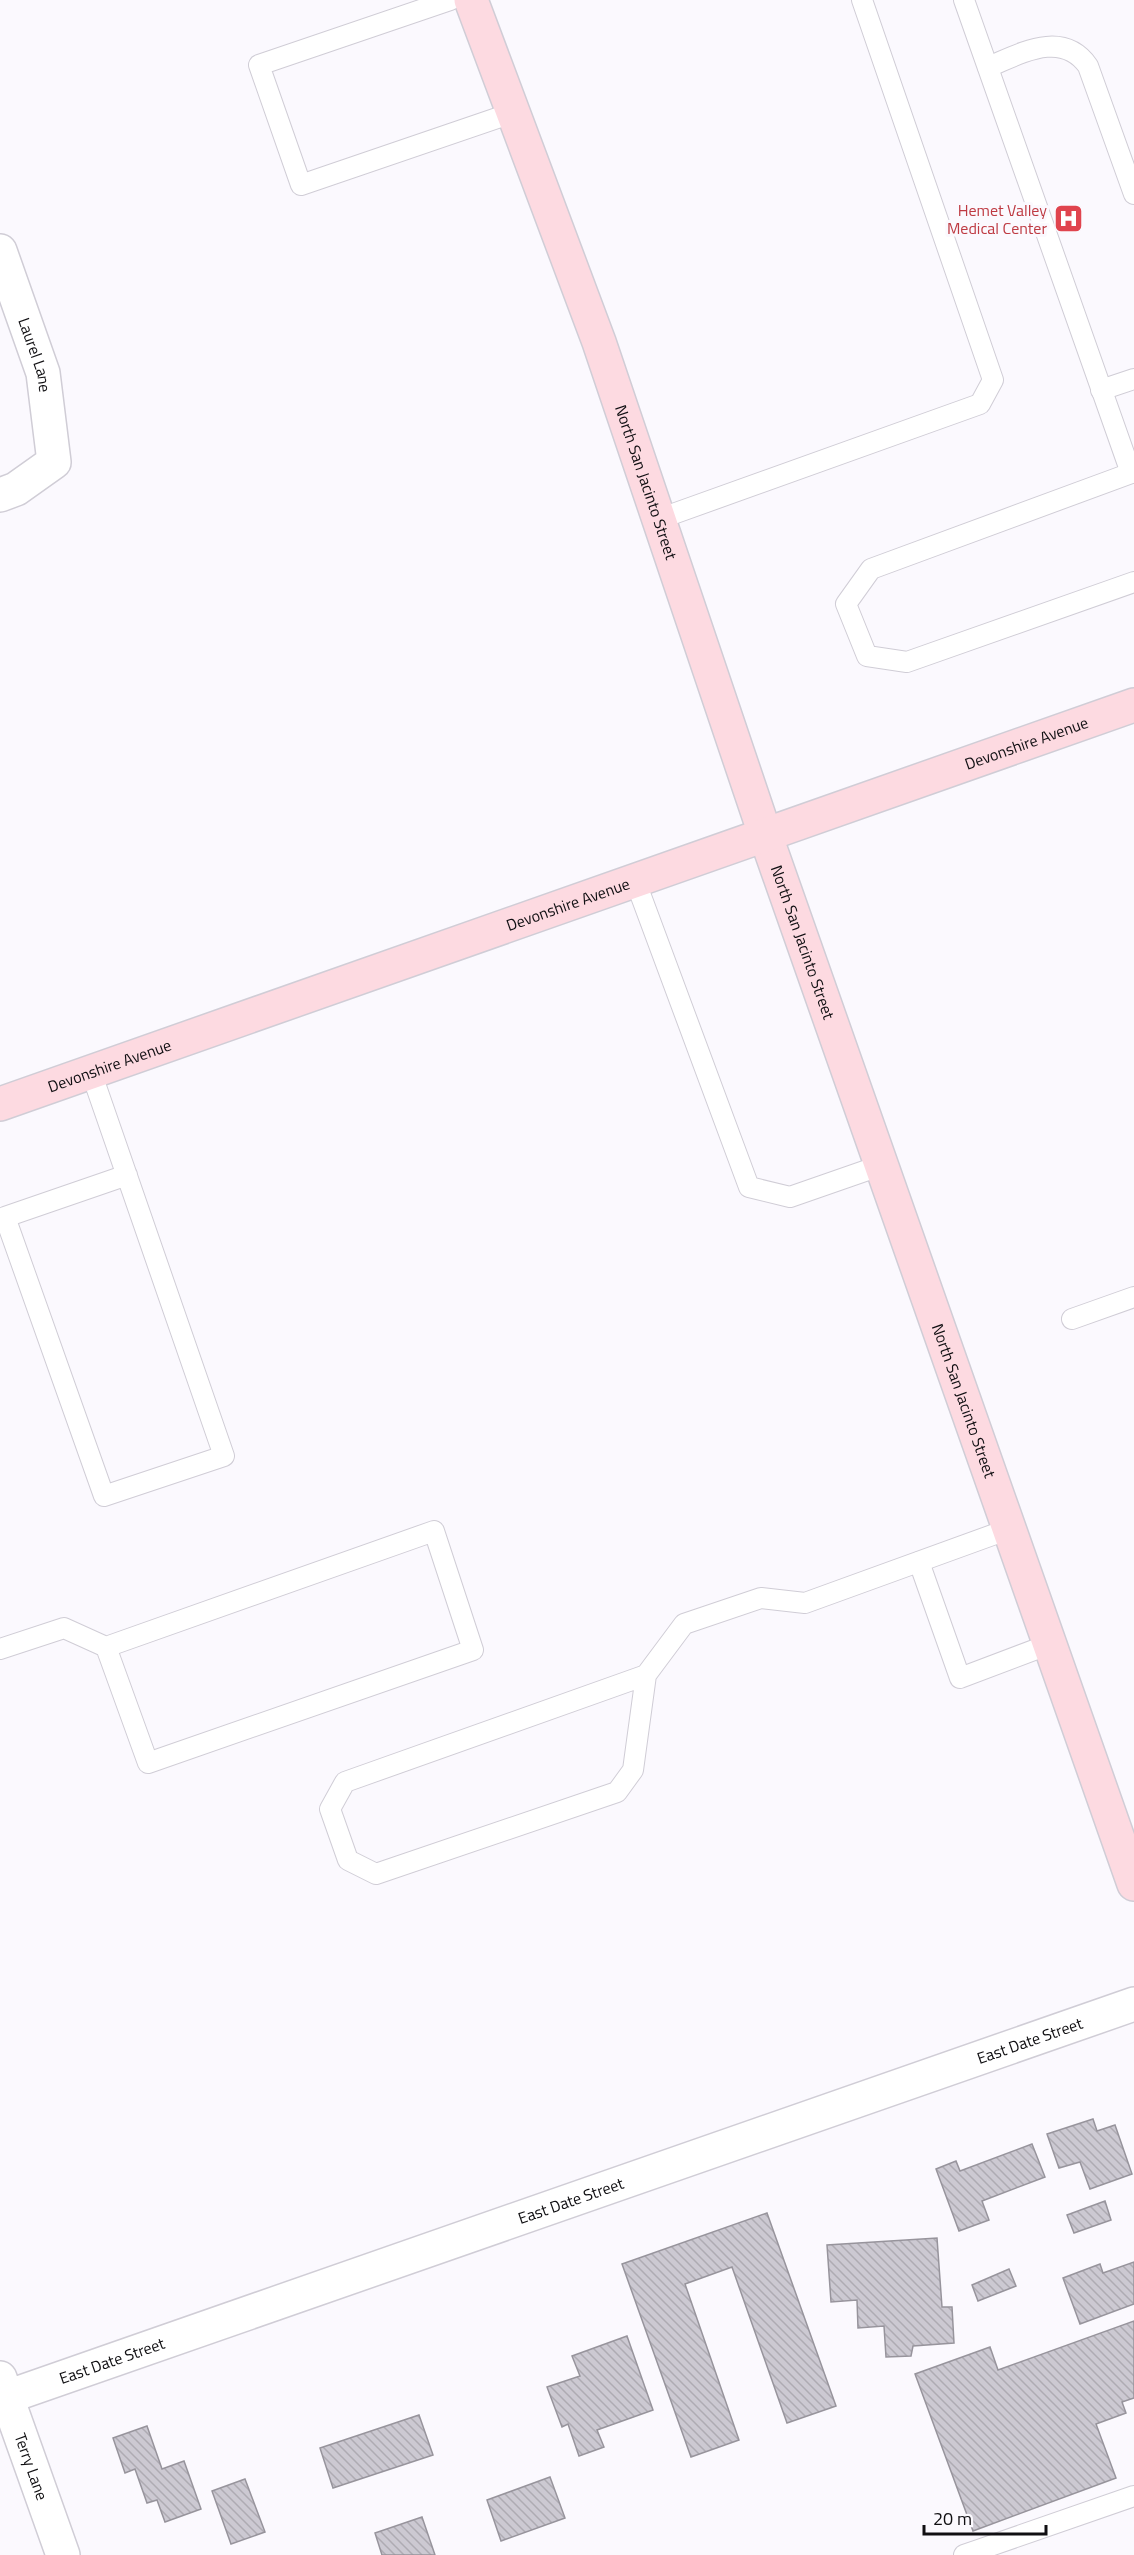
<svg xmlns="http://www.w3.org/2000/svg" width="1134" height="2555" viewBox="0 0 1134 2555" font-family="'Titillium Web',sans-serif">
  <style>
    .building { fill: url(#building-back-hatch); stroke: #97949c; stroke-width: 1.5 }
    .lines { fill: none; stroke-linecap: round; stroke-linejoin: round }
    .lane-casing { stroke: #d0cdd6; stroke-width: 22 }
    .street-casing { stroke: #d0cdd6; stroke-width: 36 }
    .secondary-casing { stroke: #d0cdd6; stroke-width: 36 }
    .lane { stroke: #fff; stroke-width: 20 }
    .street { stroke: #fff; stroke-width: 33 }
    .secondary { stroke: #fddae1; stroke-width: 33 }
    .labels { text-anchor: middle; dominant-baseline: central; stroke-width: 6; stroke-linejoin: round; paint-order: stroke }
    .health-label { font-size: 16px; fill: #be3a42; stroke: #fbf9fe; text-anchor: end }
    .street-label { font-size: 16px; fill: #100f12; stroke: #fbf9fe }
  </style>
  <defs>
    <pattern id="building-back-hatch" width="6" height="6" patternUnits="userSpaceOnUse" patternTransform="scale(1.5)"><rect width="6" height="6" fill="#ccc9d2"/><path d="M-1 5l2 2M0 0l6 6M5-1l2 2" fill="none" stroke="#aeabb3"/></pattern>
  </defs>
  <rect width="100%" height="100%" fill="#fbf9fe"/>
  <g class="building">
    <polygon points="1093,2119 1097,2131 1115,2125 1132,2174 1090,2189 1080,2162 1059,2168 1047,2134"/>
    <polygon points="1032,2144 1045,2177 982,2201 989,2220 959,2231 936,2169 956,2161 960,2171"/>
    <polygon points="1105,2201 1111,2220 1074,2233 1067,2215"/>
    <polygon points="767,2213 836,2406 787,2423 732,2267 685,2284 739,2440 691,2457 622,2264"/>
    <polygon points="937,2238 942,2307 952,2307 954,2343 913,2346 911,2356 886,2357 884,2326 858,2328 857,2300 831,2302 827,2245"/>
    <polygon points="1134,2262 1134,2304 1080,2324 1063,2278 1100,2264 1103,2273"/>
    <polygon points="1009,2269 1016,2286 978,2301 972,2285"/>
    <polygon points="1134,2321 1134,2398 1122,2402 1126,2413 1096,2424 1116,2478 973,2531 915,2374 990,2347 998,2370"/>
    <polygon points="627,2336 653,2410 597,2430 604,2447 579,2456 568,2424 562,2427 547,2387 580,2376 572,2356"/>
    <polygon points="419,2415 433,2455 333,2488 320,2448"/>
    <polygon points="147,2426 162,2469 184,2461 201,2509 165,2522 157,2500 147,2503 135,2469 125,2473 113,2438"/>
    <polygon points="550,2477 565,2518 501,2541 487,2500"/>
    <polygon points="245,2479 265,2532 231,2544 212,2491"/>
    <polygon points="422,2517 435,2555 382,2555 375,2533"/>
  </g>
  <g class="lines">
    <defs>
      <g id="lane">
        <polyline points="450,0 259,65 301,185 512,113"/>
        <polyline points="964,0 1131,473"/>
        <path d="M 988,67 C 1020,54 1062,29 1088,66 L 1134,194"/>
        <polyline points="1101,390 1134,379"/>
        <polyline points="1134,472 871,569 846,604 867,656 907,662 1134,582"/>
        <polyline points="659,519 980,404 993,380 862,0"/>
        <polyline points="635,880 749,1187 790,1197 882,1165"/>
        <polyline points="91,1072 224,1456 104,1496 5,1217 127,1175"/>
        <polyline points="1072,1319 1134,1297"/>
        <polyline points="919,1562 960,1678 1050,1644"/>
        <polyline points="0,1649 64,1628 106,1647 434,1531 473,1650 148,1763 106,1647"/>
        <polyline points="646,1675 345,1782 330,1809 348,1860 376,1874 617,1792 633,1770 646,1675 684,1624 761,1598 805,1603 1009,1529"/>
        <polyline points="964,2555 1134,2496"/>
      </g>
      <g id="street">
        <path id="s1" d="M 0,251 L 43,373 L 54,462 L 16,489 L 0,495"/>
        <path id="s2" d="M 0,2378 L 63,2555"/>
        <path id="s3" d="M 7,2397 L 1134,2004"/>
      </g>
      <g id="secondary">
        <path id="s4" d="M 471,0 L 599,342 L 765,834 L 1134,1884"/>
        <path id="s5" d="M 0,1104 L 1134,705"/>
      </g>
    </defs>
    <use href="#lane" class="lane-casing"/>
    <use href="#street" class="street-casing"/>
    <use href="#secondary" class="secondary-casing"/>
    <use href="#lane" class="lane"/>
    <use href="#street" class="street"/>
    <use href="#secondary" class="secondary"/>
  </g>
  <defs>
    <symbol id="hospital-square" viewBox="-11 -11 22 22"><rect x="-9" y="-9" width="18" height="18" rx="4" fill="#e0444e" stroke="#fbf9fe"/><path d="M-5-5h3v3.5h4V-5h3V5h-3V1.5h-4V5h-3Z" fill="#fff"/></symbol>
  </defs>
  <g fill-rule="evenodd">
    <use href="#hospital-square" x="1052" y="202" width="33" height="33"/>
  </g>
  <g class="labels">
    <g class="health-label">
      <text x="1047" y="210">Hemet Valley<tspan x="1047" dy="18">Medical Center</tspan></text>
    </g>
    <g class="street-label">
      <text stroke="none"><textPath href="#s1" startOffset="110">Laurel Lane</textPath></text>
      <text stroke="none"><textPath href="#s4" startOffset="513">North San Jacinto Street</textPath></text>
      <text stroke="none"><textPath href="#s5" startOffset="1088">Devonshire Avenue</textPath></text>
      <text stroke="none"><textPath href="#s5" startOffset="602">Devonshire Avenue</textPath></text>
      <text stroke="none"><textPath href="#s4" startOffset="999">North San Jacinto Street</textPath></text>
      <text stroke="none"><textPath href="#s5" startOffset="116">Devonshire Avenue</textPath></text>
      <text stroke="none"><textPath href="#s4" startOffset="1485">North San Jacinto Street</textPath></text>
      <text stroke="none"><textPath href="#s3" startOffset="1083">East Date Street</textPath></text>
      <text stroke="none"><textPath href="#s3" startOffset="597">East Date Street</textPath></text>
      <text stroke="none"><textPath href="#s3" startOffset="111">East Date Street</textPath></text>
      <text stroke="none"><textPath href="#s2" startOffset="94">Terry Lane</textPath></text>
    </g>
  </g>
  <path d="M924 2525v9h122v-9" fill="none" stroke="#100f12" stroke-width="3"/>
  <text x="933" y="2525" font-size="18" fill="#100f12" stroke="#fbf9fe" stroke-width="4.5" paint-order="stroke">20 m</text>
</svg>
